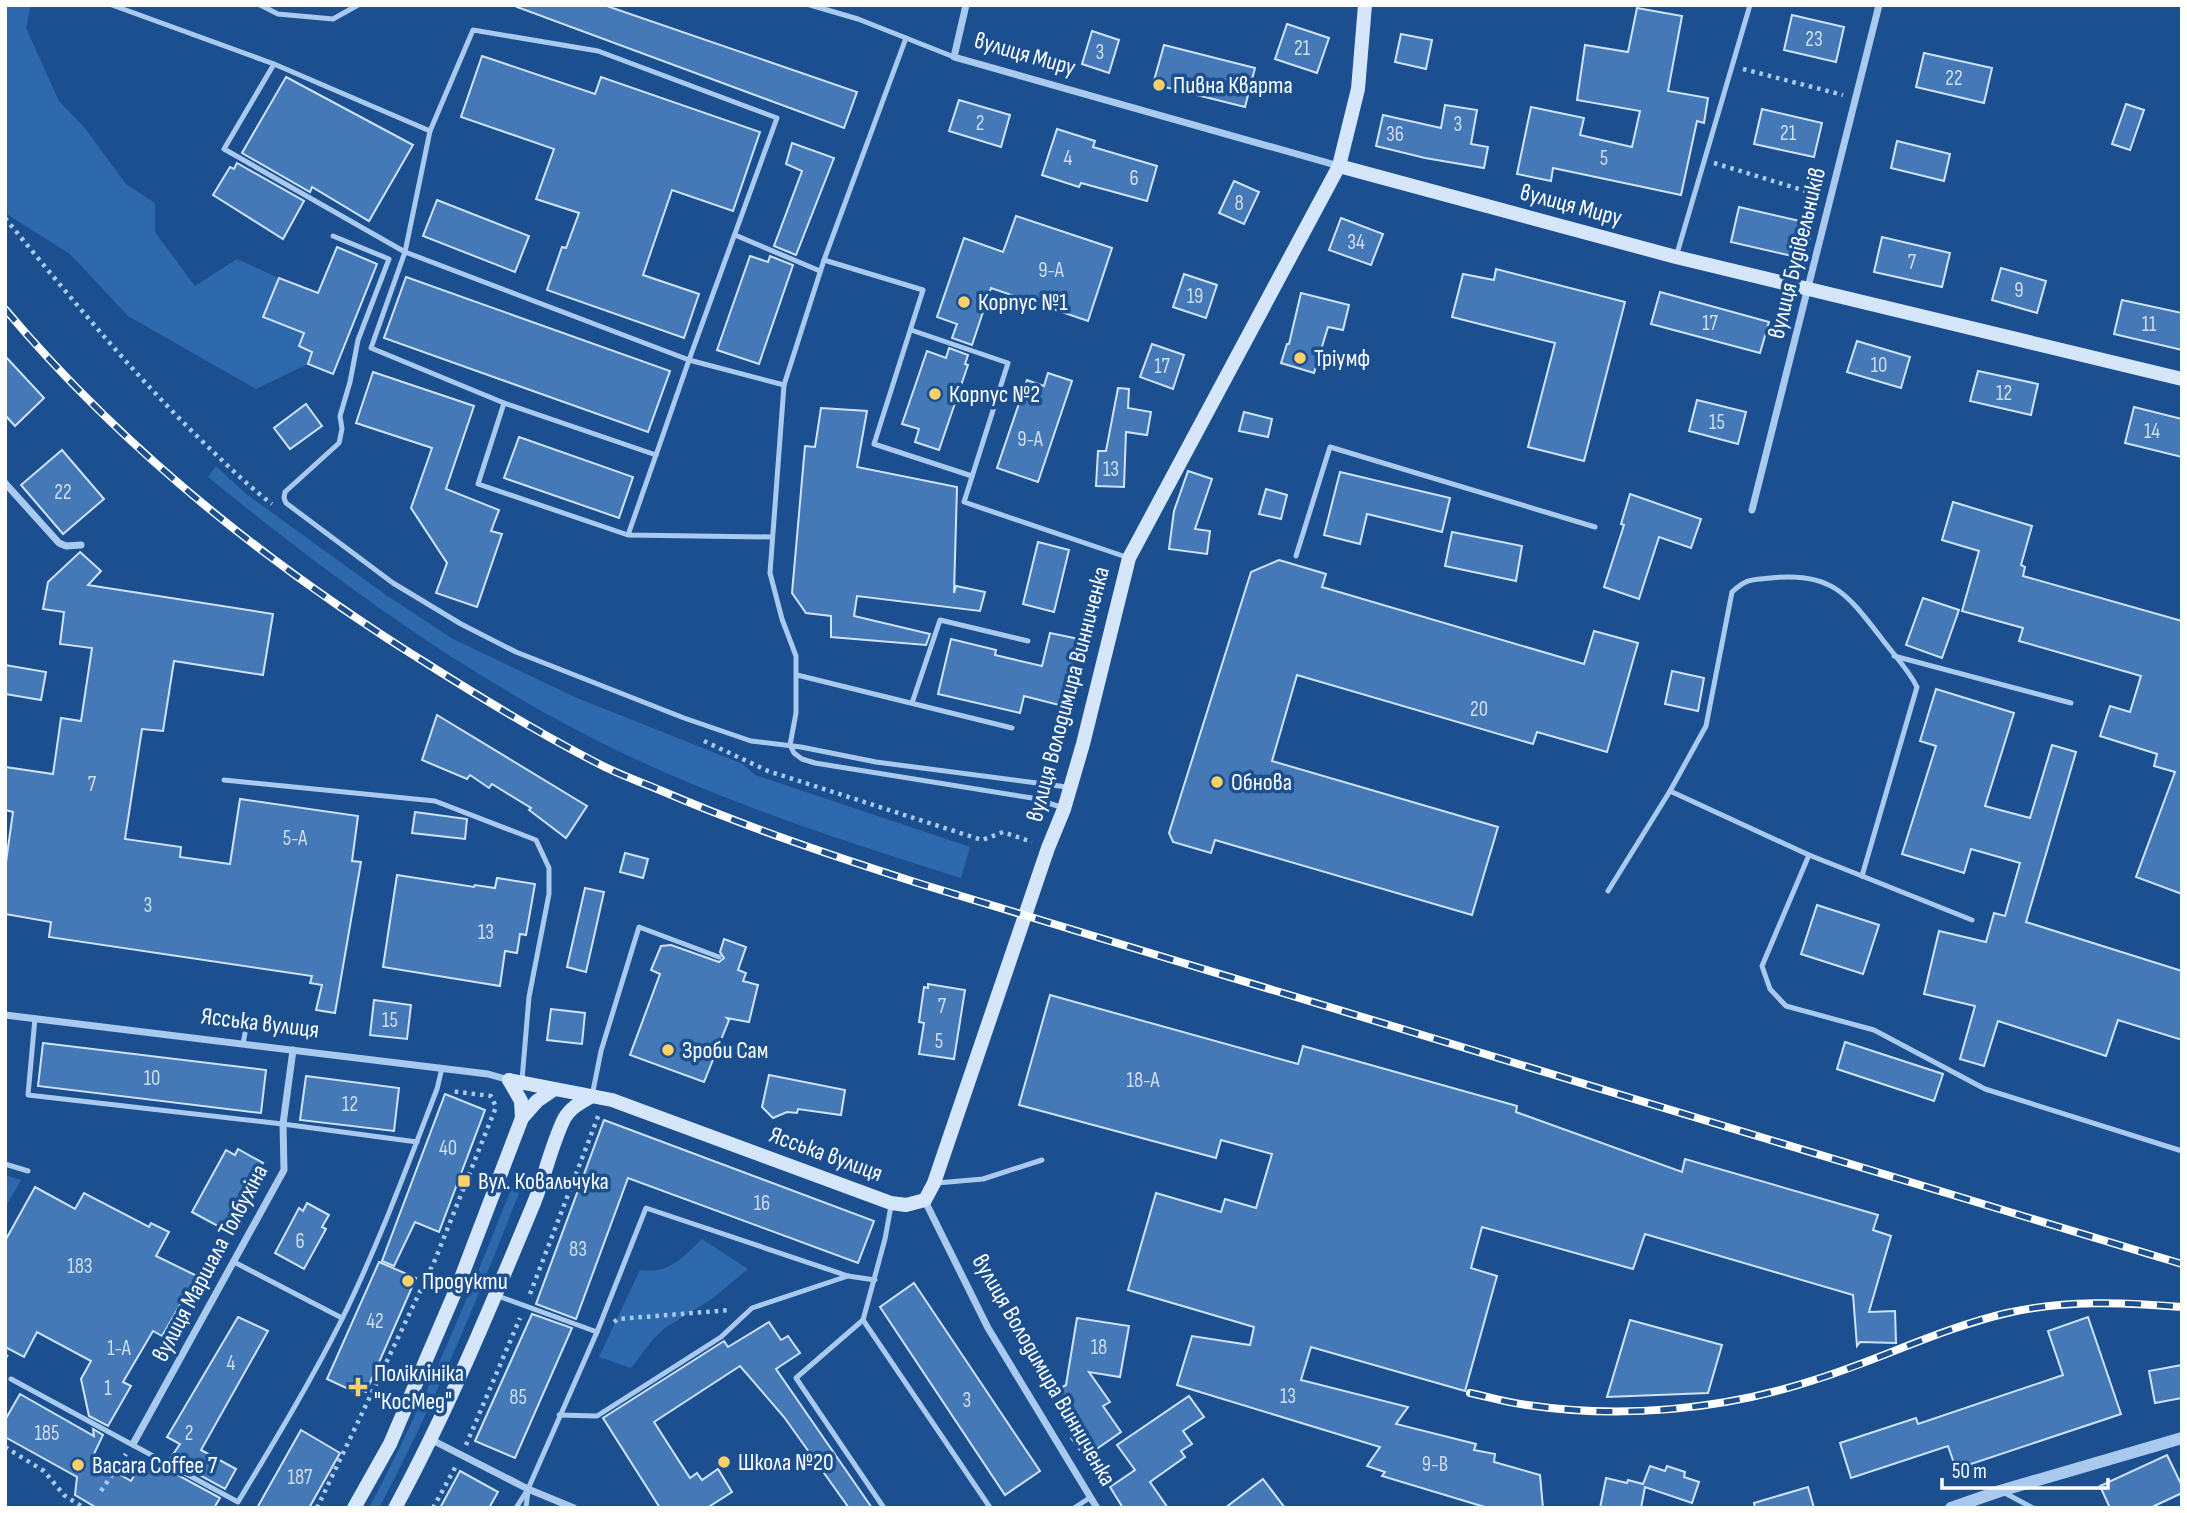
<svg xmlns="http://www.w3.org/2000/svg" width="2187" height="1513" viewBox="0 0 2187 1513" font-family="'Sofia Sans Condensed',sans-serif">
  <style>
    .green { fill: #2e69ad }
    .building { fill: #4478b7; stroke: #cfe3fa; stroke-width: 2 }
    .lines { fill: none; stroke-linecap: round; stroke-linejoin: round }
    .path { stroke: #a9c9ee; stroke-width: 4.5; stroke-dasharray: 3.5 5; stroke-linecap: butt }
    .service { stroke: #a9c9ee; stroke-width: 5 }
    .minor { stroke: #a9c9ee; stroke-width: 7 }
    .tertiary { stroke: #a9c9ee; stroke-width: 12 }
    .secondary { stroke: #d6e6fa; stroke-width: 14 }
    .rail-casing { stroke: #fff; stroke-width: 8 }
    .rail { stroke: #1b4f8f; stroke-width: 5; stroke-dasharray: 16; stroke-linecap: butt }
    .poi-dot { fill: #ffd166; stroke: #1b4f8f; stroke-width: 2.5 }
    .labels { text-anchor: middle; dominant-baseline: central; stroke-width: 7; stroke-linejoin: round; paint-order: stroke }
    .number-label { font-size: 21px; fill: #d0dded }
    .street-label { font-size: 24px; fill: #fff; stroke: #1b4f8f }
    .poi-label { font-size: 24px; fill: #fff; stroke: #1b4f8f; text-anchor: start }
  </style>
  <rect width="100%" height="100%" fill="#1b4f8f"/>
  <g class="green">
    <polygon points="5,5 31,5 26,28 59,101 84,127 126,184 155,203 155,232 195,286 237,259 279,278 263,317 304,333 312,352 308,364 256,389 128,316 70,254 5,213"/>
    <path d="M 216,466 L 246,494 L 386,595 L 453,639 L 577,698 L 743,764 L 755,775 L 970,847 L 961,878 C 864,847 765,816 671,775 C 501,702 350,593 208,477 Z"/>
    <polygon points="5,1175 21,1180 5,1208"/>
    <path d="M 515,1179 L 523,1183 C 480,1293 435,1403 379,1508 L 369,1508 C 425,1402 471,1291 515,1179 Z"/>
    <path d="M 702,1239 L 748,1269 L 713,1298 L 665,1328 L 654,1338 L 631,1368 L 599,1357 L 640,1270 C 670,1274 682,1258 702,1239 Z"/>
  </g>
  <g class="building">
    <polygon points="518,5 604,5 857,92 844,128 517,7"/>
    <polygon points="1637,8 1682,16 1668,91 1708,98 1704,123 1697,121 1681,195 1553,168 1551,181 1517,174 1531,107 1584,118 1580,135 1632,147 1640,111 1577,100 1585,45 1628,52"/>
    <polygon points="1792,15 1844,27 1836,62 1784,50"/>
    <polygon points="1287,24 1329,38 1317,73 1275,59"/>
    <polygon points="1092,31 1119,40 1109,73 1082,64"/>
    <polygon points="1401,34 1432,40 1426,69 1395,62"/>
    <polygon points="1164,45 1255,68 1245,107 1153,84"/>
    <polygon points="1924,53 1992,68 1984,103 1916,87"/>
    <polygon points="482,56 595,94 601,77 760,132 733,211 672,190 643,275 699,294 684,338 547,290 562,247 566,248 579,213 536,199 554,149 461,117"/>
    <polygon points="286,77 413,145 369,221 312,187 310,192 242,153"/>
    <polygon points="959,100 1010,115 1001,147 949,131"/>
    <polygon points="2126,104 2144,110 2130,150 2112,144"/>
    <polygon points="1445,105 1477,110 1471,144 1488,147 1484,168 1425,158 1376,146 1383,115 1441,128"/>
    <polygon points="1762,109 1822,123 1814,157 1754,144"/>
    <polygon points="1057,129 1095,141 1093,147 1157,166 1147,201 1081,183 1079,187 1042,175"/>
    <polygon points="1897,141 1950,154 1944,181 1891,168"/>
    <polygon points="792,143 834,158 796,255 774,246 802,171 786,164"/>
    <polygon points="237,163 304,201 283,239 213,195 230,167 234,169"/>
    <polygon points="1234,181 1259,192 1244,224 1219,213"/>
    <polygon points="437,200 529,236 515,272 423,236"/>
    <polygon points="1739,207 1813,224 1805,259 1731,242"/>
    <polygon points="1016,216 1112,248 1088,321 991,288 972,345 952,338 957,324 937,317 964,238 1003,252"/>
    <polygon points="1341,218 1383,234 1371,265 1329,250"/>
    <polygon points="1882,237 1950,253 1942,287 1874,272"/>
    <polygon points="337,247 377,264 333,374 308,364 312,352 299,346 304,333 263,317 279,278 318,293"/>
    <polygon points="750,256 768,262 770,256 793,265 759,364 717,350"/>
    <polygon points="2001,268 2046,281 2037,313 1992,300"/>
    <polygon points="1496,269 1625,302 1584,461 1528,447 1555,343 1452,317 1463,274 1494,280"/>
    <polygon points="1184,274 1217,285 1206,318 1173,307"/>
    <polygon points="406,277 670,371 648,432 384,338"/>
    <polygon points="1660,292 1769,322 1760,353 1651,324"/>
    <polygon points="1301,293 1349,305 1343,330 1328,327 1314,373 1281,363 1287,344 1289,344"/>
    <polygon points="2122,300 2182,313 2182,350 2114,334"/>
    <polygon points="1857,341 1910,357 1901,388 1847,372"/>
    <polygon points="1152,344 1184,355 1173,389 1140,377"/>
    <polygon points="949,348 968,355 965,364 968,365 939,450 915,442 919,429 902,424 927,351 946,358"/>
    <polygon points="5,356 44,398 15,426 5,415"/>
    <polygon points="1978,371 2038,384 2031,415 1970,401"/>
    <polygon points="373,372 474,406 446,489 499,510 491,531 502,534 477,607 436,593 447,563 411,508 432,448 356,423"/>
    <polygon points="1048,373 1072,381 1038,482 997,468 1027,380 1044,386"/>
    <polygon points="1118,388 1129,389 1128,408 1151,412 1147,435 1126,432 1124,487 1096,486 1098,451 1106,451"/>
    <polygon points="1697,400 1746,412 1738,444 1689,431"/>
    <polygon points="306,404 322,426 290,449 274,428"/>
    <polygon points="2134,407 2182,419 2182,457 2125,443"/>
    <polygon points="821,408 867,411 857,467 957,487 954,593 956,586 985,592 980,611 857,596 854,616 930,634 926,645 831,637 831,616 806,613 792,593 805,446 815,447"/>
    <polygon points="1244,412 1272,419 1268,437 1239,431"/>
    <polygon points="519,437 633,477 619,518 504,478"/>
    <polygon points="62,450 104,499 63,534 21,485"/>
    <polygon points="1188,471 1212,479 1195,529 1210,531 1207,554 1169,549 1174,511"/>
    <polygon points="1340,472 1450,498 1442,532 1367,514 1360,544 1324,535"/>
    <polygon points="1266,489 1287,495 1281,519 1259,514"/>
    <polygon points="1630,494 1701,519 1691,548 1659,537 1639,599 1604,587 1624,525 1621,524"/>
    <polygon points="1953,502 2032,526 2021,565 2025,567 2023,576 2182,621 2182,894 2136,877 2175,772 2154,766 2157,754 2100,736 2110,706 2130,712 2141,676 2019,641 2023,628 1962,611 1979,551 1942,540"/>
    <polygon points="1452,532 1522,546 1516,581 1445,566"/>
    <polygon points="1038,542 1069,550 1054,612 1023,604"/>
    <polygon points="80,552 101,571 88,585 273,614 263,675 174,661 163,731 142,729 125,839 181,847 180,857 230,864 240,799 358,816 352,861 361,862 335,1013 316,1010 322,985 310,983 312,976 49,937 51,922 5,914 5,869 13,812 5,810 5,767 53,774 61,718 81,721 92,648 60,644 64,612 43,609 48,582"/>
    <polygon points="1279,560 1326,574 1322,587 1584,664 1594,631 1638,643 1607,752 1537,732 1533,744 1297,675 1272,761 1498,827 1472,915 1215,840 1211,853 1173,842 1169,833 1251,572"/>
    <polygon points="1923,598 1959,610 1942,658 1906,645"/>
    <polygon points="1050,633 1079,639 1063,706 1024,696 1020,713 938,694 951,639 996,650 995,655 1042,666"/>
    <polygon points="5,665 46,672 41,700 5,694"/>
    <polygon points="1672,671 1704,678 1698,711 1665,704"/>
    <polygon points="1936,689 2014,713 1985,806 2030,818 2052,745 2076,752 2026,922 2182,971 2182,1040 2118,1020 2106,1056 1998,1021 1984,1066 1960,1059 1975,1006 1924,994 1939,931 1986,942 1994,913 2005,916 2020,863 1971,849 1964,873 1902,854 1936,746 1920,741"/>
    <polygon points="437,715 587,806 566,838 529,810 531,808 492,784 489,788 470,775 467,779 422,760"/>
    <polygon points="415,812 467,819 465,839 412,833"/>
    <polygon points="625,853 648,859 643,878 620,872"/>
    <polygon points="397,875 474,887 475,885 495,888 497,878 535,884 526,935 520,934 517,953 505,951 500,986 383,967"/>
    <polygon points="585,888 604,892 586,972 567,967"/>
    <polygon points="1817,905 1879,925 1863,974 1801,954"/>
    <polygon points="724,939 746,947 738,970 746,973 743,981 758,985 749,1022 727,1018 729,1020 704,1082 630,1055 660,974 651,970 661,946 671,945 719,962 724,958 720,952"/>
    <polygon points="928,984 965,990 954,1059 919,1054 924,1023 919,1022 924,987 928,988"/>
    <polygon points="1050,995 1298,1064 1303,1046 1517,1106 1516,1112 1682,1172 1685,1159 1878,1215 1873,1230 1891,1236 1869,1312 1895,1311 1896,1343 1860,1342 1857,1346 1853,1295 1645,1234 1633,1269 1482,1227 1471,1268 1497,1276 1465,1391 1311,1347 1301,1380 1408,1407 1396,1424 1476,1444 1474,1450 1495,1454 1494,1462 1540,1475 1543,1508 1488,1508 1382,1476 1385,1472 1367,1466 1380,1447 1177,1385 1192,1336 1250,1345 1254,1327 1128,1290 1156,1193 1221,1212 1225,1199 1256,1208 1272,1154 1221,1140 1216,1158 1019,1105"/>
    <polygon points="374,1000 411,1005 407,1039 370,1035"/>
    <polygon points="551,1009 585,1013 582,1044 547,1040"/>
    <polygon points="1845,1042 1943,1074 1934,1101 1837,1069"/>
    <polygon points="43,1043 266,1070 261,1113 38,1086"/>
    <polygon points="769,1075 845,1090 841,1115 798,1109 797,1113 787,1112 773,1118 762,1107"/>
    <polygon points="306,1076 399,1088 394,1131 300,1120"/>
    <polygon points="445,1094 485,1110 439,1232 415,1222 394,1266 382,1261"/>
    <polygon points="604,1120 874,1221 858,1263 628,1178 576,1319 536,1304"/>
    <polygon points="238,1149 263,1163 225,1230 192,1212 226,1150 235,1155"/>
    <polygon points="35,1187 75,1209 84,1193 149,1227 151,1223 169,1232 156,1256 197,1276 162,1336 153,1331 123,1382 131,1386 108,1426 89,1416 81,1379 91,1361 37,1332 24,1357 5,1347 5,1241"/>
    <polygon points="307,1203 329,1215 322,1227 326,1229 304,1269 275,1253 299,1208 303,1211"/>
    <polygon points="379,1262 416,1278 366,1392 361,1390 359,1394 327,1379"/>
    <polygon points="914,1283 1040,1471 1005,1495 880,1307"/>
    <polygon points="532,1314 572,1328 515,1458 475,1441"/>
    <polygon points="238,1317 268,1331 201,1450 236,1469 225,1489 170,1459 180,1444 167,1437"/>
    <polygon points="2088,1317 2121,1414 1956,1469 1948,1446 1851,1478 1840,1443 1916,1418 1918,1424 2063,1375 2048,1331"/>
    <polygon points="1077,1318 1129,1326 1120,1377 1089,1372 1110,1402 1103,1406 1121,1432 1085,1457 1071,1438 1080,1431 1055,1391 1066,1385"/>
    <polygon points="1630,1320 1722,1345 1708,1393 1607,1397"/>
    <polygon points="769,1322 781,1340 788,1336 800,1353 776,1369 872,1508 849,1508 784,1417 740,1366 654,1422 690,1478 697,1473 702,1480 718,1469 732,1492 707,1508 660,1508 603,1418 724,1341 728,1347"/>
    <polygon points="2182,1365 2182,1398 2155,1403 2149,1371"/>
    <polygon points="20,1394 94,1436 93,1429 103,1435 92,1458 131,1481 142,1462 162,1473 165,1468 220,1498 214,1508 97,1508 75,1495 77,1477 5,1437 5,1420"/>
    <polygon points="1189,1396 1204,1417 1183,1431 1192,1444 1181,1451 1185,1457 1150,1482 1168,1508 1123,1508 1110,1487 1135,1470 1117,1445"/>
    <polygon points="301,1430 340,1453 309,1508 257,1508"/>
    <polygon points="2167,1455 2182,1486 2182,1493 2150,1508 2110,1508 2100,1486"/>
    <polygon points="1650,1466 1665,1471 1667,1466 1685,1472 1684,1477 1699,1482 1692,1503 1645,1487 1641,1508 1600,1508 1606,1478 1627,1483 1628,1480 1643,1484"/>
    <polygon points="460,1471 498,1492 489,1508 440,1508"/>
    <polygon points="1263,1479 1285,1508 1225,1508"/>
    <polygon points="1808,1487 1814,1508 1755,1508 1754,1503"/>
  </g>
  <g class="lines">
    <g class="path">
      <polyline points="1743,69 1843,95"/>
      <polyline points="1714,163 1819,195"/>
      <path d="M 5,218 C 69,296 132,373 204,443 C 226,464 247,485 272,504"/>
      <polyline points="704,741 768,771 982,840 1003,832 1032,842"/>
      <polyline points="530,1294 599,1114"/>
      <polyline points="614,1322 618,1319 730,1310"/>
      <polyline points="5,1357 10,1350"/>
      <polyline points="466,1445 520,1318"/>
      <polyline points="5,1447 44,1471 64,1495 84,1508"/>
      <polyline points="101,1491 126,1454"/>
      <polyline points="92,1508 93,1506"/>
      <polyline points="317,1508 435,1260 496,1107 491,1096 450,1091"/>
      <polyline points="433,1508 456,1466"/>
    </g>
    <g class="service">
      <polyline points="112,5 274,64"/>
      <polyline points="260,5 278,14 333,19 358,5"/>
      <polyline points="810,5 858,19 954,57"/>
      <polyline points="906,38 824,260 784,385 770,573 782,619 796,656 796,713 790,745 794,753 802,759 815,763 1032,798 1064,808"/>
      <polygon points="274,64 430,131 405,252 224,149"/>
      <polyline points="430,131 473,30 598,51 777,118 689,360 405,252 371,348 504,403"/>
      <polyline points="735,235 820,271"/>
      <polyline points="333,236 389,259 358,340 350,382 340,416 342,429 339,443 285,492 284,498 286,503 393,583 461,624 516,652 684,718 751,741 801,747 876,762 1067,787"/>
      <polyline points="1676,257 1750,5"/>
      <polyline points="824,260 923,290 874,444 972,476"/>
      <polyline points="911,330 1008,363 964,502 1129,558"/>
      <polyline points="656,455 689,360 784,385"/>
      <polyline points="628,535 656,455 504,403 478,484 628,535 772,537"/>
      <polyline points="1296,556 1330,447 1595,527"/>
      <polyline points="1894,656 2071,703"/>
      <polyline points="797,675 1012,728"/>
      <polyline points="912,703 940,620 1028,641"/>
      <polyline points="224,780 435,801 536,840 549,868 549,894 529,997 522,1080"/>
      <polyline points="1670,791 1809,855 1762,966 1770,989 1786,1006 1874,1030 1985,1089 2182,1151"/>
      <polyline points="1862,876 1972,920"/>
      <path d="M 1608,891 L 1670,791 L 1706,726 L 1732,592 C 1747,578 1751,580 1771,578 C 1832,571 1848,595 1882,639 C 1894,655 1908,669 1917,687 L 1862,876 L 1809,855"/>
      <polyline points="35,1018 28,1095 283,1124 417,1142"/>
      <polyline points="243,1044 248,1017"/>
      <polyline points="592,1096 601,1051 639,927 719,957"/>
      <polyline points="5,1164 28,1171"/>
      <polyline points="937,1183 983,1179 1042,1160"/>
      <polyline points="891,1206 885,1239 863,1320 989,1506"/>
      <polyline points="234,1262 342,1318"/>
      <polyline points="498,1296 597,1332"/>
      <polyline points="863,1320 796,1378 884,1508"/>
      <path d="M 11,1379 L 238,1502 C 274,1442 310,1383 341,1321 C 378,1246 407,1167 437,1089 L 442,1068"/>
      <polyline points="559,1415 597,1416 721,1337 752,1308 848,1276"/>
      <polyline points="2003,1492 2033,1508"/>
      <polyline points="516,1508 528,1489 597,1332 646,1208 848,1276 875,1280"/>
      <polyline points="526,1508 528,1490"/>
      <polyline points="1074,1508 1091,1497"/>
    </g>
    <g class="minor">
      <polyline points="966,5 954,57 1339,166"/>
      <polyline points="5,483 59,543 66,546 81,545"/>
      <polyline points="1752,510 1879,5"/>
      <polyline points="5,1015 488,1074 509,1080"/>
      <polyline points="925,1201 988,1328 1097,1508"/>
      <polyline points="432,1440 528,1489 574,1508"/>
      <polyline points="133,1444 284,1170 283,1124 293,1050"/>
    </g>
    <polyline class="tertiary" points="1951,1508 2000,1491 2182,1438"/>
    <g class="secondary">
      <polyline points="1339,166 1676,257 2182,379"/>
      <polyline points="509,1080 612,1100 891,1203 906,1205 925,1200 934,1183 1048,848 1064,809 1083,744 1129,558 1339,166 1358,89 1365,5"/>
      <polyline points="509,1080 521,1101 522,1118"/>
      <polyline points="354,1508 390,1444 461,1278 522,1118 537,1101 553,1090"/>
      <path d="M 395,1508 C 447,1412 489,1311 531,1210 C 544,1181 550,1148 564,1119 C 570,1108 581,1102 592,1096"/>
    </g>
    <defs>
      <g id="rail">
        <path d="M 5,309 C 126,453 275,570 434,668 C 488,702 544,736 601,765 C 620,775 641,782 662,791 C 746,827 833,856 921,884 L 2182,1264"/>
        <path d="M 1470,1393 C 1489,1397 1508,1403 1527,1405 C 1621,1419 1721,1410 1811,1381 C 1877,1361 1939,1329 2007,1313 C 2065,1300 2123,1302 2182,1307"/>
      </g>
    </defs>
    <use href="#rail" class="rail-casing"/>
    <use href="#rail" class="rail"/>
  </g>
  <g class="poi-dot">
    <circle cx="1159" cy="85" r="7"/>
    <circle cx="964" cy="302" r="7"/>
    <circle cx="1300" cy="358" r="7"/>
    <circle cx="935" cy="394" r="7"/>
    <circle cx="1217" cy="782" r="7"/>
    <circle cx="668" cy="1050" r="7"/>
    <rect x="457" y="1174" width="14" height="14" rx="3.5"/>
    <circle cx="408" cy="1281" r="7"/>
    <path d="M354.5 1376.5h7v7h7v7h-7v7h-7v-7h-7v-7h7z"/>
    <circle cx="724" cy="1462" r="7"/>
    <circle cx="78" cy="1465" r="7"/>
  </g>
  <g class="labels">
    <g class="number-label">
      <text x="1814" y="39">23</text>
      <text x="1302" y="48">21</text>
      <text x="1100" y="52">3</text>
      <text x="1954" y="78">22</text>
      <text x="980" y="123">2</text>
      <text x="1458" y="124">3</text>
      <text x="1788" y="133">21</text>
      <text x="1395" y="134">36</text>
      <text x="1068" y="158">4</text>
      <text x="1604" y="158">5</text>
      <text x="1134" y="178">6</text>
      <text x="1239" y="203">8</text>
      <text x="1356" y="242">34</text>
      <text x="1912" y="262">7</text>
      <text x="1051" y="270">9-А</text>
      <text x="2019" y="290">9</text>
      <text x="1195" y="296">19</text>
      <text x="1710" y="323">17</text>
      <text x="2149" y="324">11</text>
      <text x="1879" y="365">10</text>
      <text x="1162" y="366">17</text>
      <text x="2004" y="393">12</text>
      <text x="1717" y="422">15</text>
      <text x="2152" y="431">14</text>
      <text x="1030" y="439">9-А</text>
      <text x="1111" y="469">13</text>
      <text x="63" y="492">22</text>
      <text x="1479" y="709">20</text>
      <text x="92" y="784">7</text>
      <text x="295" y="838">5-А</text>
      <text x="148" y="905">3</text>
      <text x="486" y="932">13</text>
      <text x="942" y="1006">7</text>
      <text x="390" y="1020">15</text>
      <text x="939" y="1041">5</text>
      <text x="152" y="1078">10</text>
      <text x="1143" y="1080">18-А</text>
      <text x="350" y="1104">12</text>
      <text x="448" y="1148">40</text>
      <text x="762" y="1203">16</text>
      <text x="300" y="1241">6</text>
      <text x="578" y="1249">83</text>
      <text x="80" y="1266">183</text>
      <text x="375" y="1321">42</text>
      <text x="1099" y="1347">18</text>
      <text x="119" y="1348">1-А</text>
      <text x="231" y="1363">4</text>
      <text x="108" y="1388">1</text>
      <text x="1288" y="1396">13</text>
      <text x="518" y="1397">85</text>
      <text x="967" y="1400">3</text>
      <text x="47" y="1433">185</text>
      <text x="189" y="1433">2</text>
      <text x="1435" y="1464">9-В</text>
      <text x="300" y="1477">187</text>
    </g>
    <g class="street-label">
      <text transform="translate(1025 54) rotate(16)">вулиця Миру</text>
      <text transform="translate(1571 205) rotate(15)">вулиця Миру</text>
      <text transform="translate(1797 253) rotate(-76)">вулиця Будівельників</text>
      <text transform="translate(1068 694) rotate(-75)">вулиця Володимира Винниченка</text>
      <text transform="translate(260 1023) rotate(7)">Ясська вулиця</text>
      <text transform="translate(826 1154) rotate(20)">Ясська вулиця</text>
      <text transform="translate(210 1263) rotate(-62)">вулиця Маршала Толбухіна</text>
      <text transform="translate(1044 1370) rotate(60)">вулиця Володимира Винниченка</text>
    </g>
    <g class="poi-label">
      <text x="1173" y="85">Пивна Кварта</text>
      <text x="978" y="302">Корпус №1</text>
      <text x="1314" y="358">Тріумф</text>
      <text x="949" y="394">Корпус №2</text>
      <text x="1231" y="782">Обнова</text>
      <text x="682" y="1050">Зроби Сам</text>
      <text x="478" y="1181">Вул. Ковальчука</text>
      <text x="422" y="1281">Продукти</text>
      <text x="374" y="1373">Поліклініка<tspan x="374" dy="28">"КосМед"</tspan></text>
      <text x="738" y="1462">Школа №20</text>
      <text x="92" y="1465">Bacara Coffee 7</text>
    </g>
  </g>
  <rect width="2187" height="1513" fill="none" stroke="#ffffff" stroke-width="14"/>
  <path d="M1942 1478v10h166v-10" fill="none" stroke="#ffffff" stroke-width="3.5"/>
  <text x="1952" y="1478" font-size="21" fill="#ffffff" stroke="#1b4f8f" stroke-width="5" paint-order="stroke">50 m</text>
</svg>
